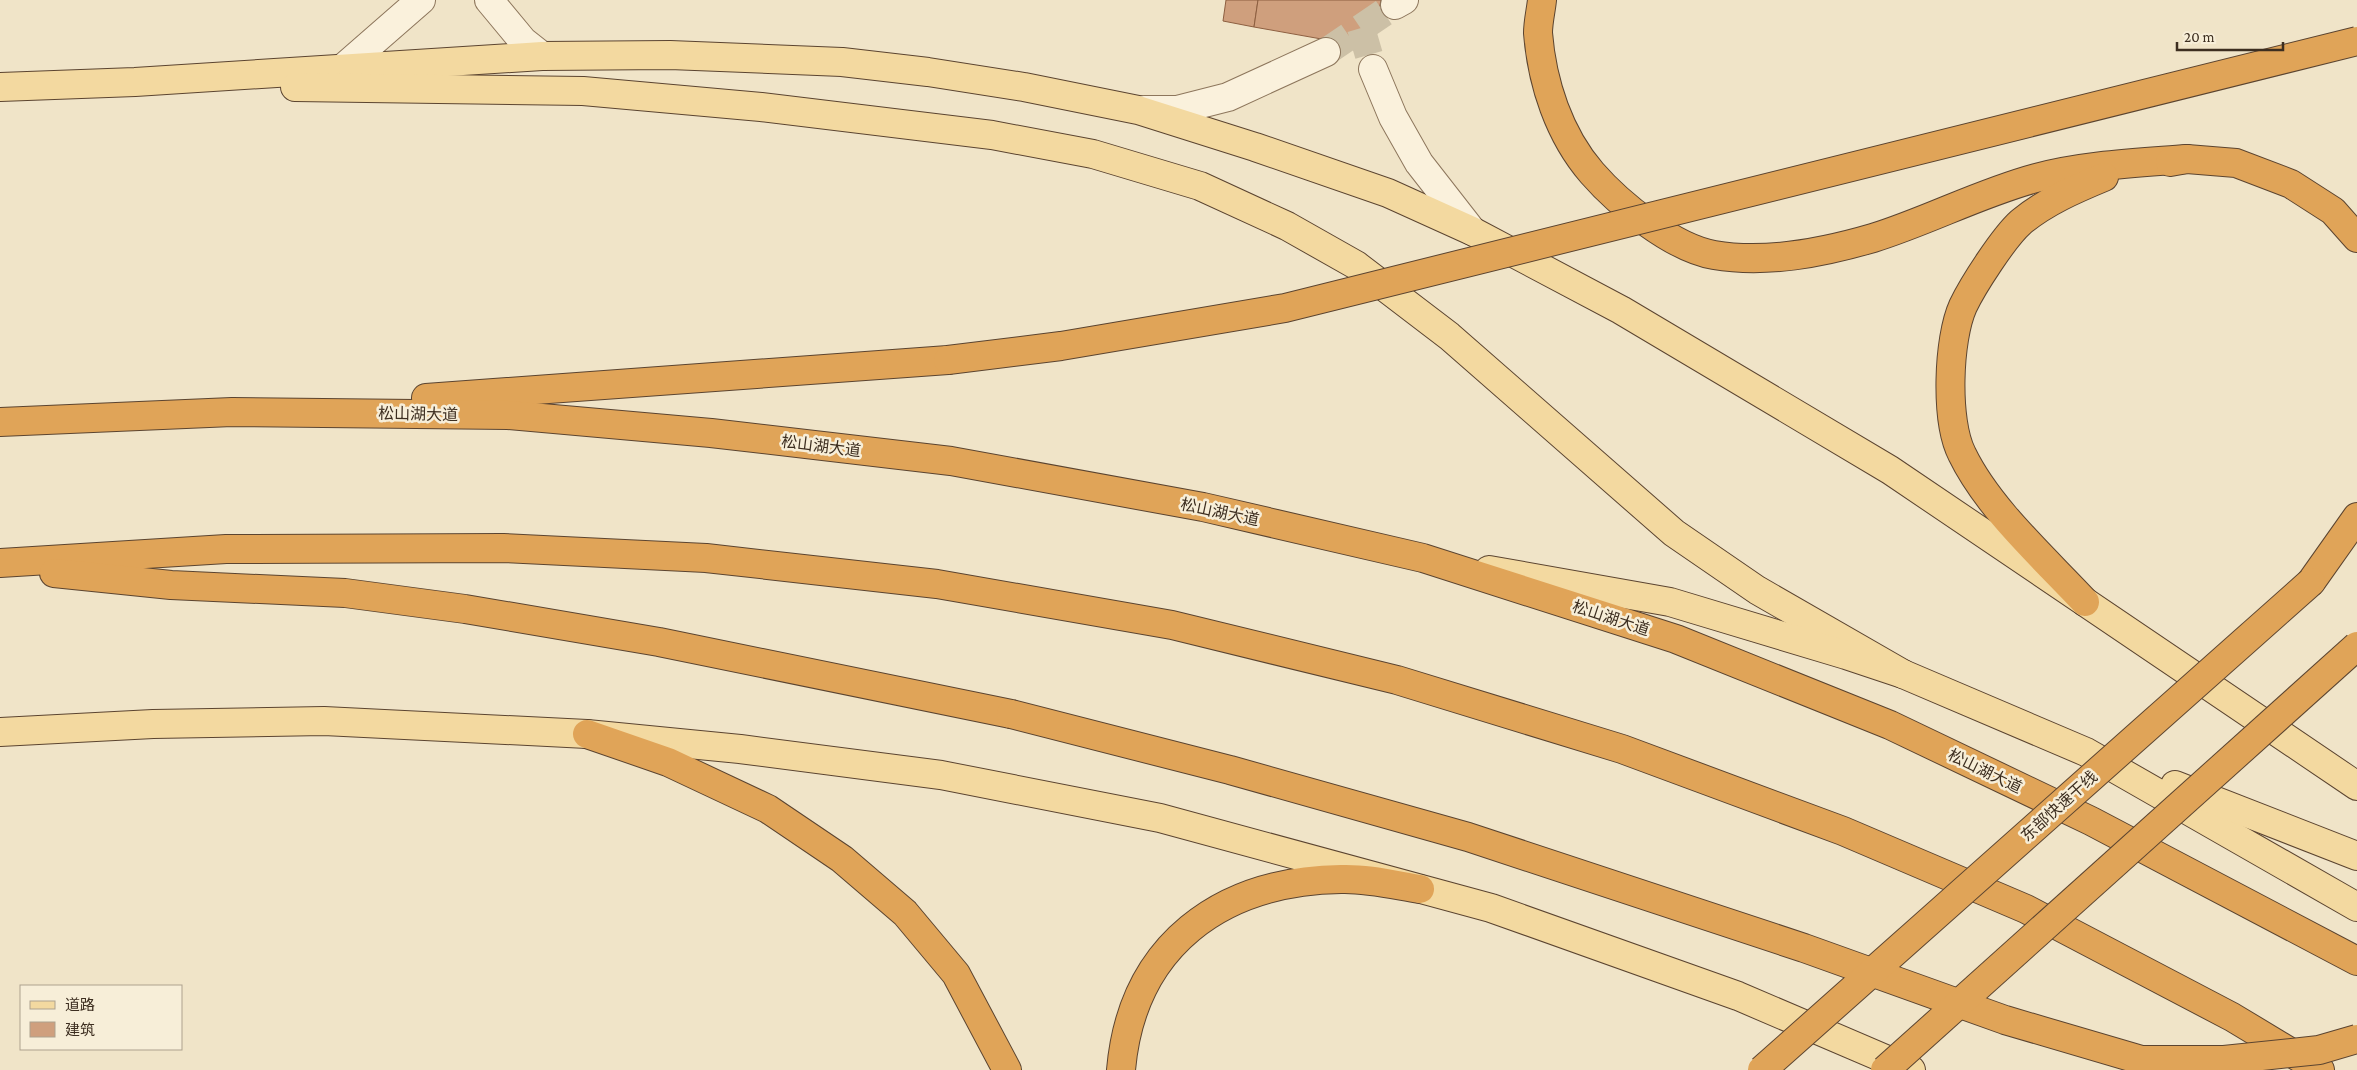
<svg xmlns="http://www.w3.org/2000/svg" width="2357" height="1070" viewBox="0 0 2357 1070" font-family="'Crimson Pro','Noto Sans SC',serif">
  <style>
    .building { fill: #cf9f7d; stroke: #8d5f41 }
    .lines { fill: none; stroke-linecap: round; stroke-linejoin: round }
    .minor-tunnel { stroke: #ccc0a6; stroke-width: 28; stroke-dasharray: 28 14; stroke-linecap: butt }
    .minor-casing { stroke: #8d765c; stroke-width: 30 }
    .major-casing { stroke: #5b4430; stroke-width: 30 }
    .highway-casing { stroke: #5b4430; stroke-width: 30 }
    .minor { stroke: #faf1dc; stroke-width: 28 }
    .major { stroke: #f3d9a0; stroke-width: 28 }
    .highway { stroke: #e0a458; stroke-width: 28 }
    .highway-bridge-casing { stroke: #5b4430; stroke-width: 30; stroke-linecap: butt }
    .highway-bridge { stroke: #e0a458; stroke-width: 28 }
    .labels { text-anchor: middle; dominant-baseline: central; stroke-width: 5; stroke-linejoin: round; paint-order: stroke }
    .street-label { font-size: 16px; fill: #3d2e20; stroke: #f7eed8 }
  </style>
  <rect width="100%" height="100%" fill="#f0e4c8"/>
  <g class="building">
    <polygon points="1226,0 1258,0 1254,27 1223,21"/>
    <polygon points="1258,0 1381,0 1372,48 1254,27"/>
  </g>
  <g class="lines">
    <g class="minor-tunnel">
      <polyline points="1361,28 1373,69"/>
      <polyline points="1326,52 1395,5"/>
    </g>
    <defs>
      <g id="minor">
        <polyline points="489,0 523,41 542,56"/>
        <polyline points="1395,5 1404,0"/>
        <polyline points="343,68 421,0"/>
        <polyline points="1373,69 1393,117 1419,163 1472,231"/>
        <polyline points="1144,110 1177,110 1228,97 1326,52"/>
      </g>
      <g id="major">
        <polyline points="0,87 135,82 542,56 670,55 842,62 928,72 1024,87 1138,110 1255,147 1388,193 1472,231 1621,310 1890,470 2357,786"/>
        <polyline points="295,87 583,91 761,107 992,135 1093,154 1200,186 1287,226 1356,265 1449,336 1674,533 1757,590 1903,674"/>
        <polyline points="1489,570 1670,602 1846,655 1903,674 2086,752 2357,907"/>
        <polyline points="0,732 153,724 324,721 587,734 740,749 941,775 1160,818 1491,908 1738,996 1911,1070"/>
        <polyline points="2175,785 2357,856"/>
      </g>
      <g id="highway">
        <path d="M 1542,0 C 1541,10 1538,22 1538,33 C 1542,83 1559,135 1592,173 C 1619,204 1673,248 1714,255 C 1766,264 1822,253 1873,238 C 1928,221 1980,193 2036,178 C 2085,165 2137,163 2187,159"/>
        <polyline points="2170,162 2187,159 2236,163 2291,184 2333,211 2357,238"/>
        <polyline points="426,398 948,360"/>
        <polyline points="0,422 232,412 508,415 711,433 951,461 1203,507 1423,558 1676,639 1890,725 2091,821 2357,961"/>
        <polyline points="0,563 226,549 503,548 706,558 937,584 1172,625 1397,680 1622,749 1843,831 2026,909 2232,1017 2320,1070"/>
        <polyline points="54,573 171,585 345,593 465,609 659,642 1011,714"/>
        <polyline points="2311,582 2357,517"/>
        <path d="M 2085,602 C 2044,558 1988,508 1962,454 C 1945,421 1948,339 1963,306 C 1973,285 2004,237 2021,222 C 2045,202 2075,189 2104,177"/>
        <polyline points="587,734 668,762 768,809 842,859 905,913 956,974 1007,1070"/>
        <path d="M 1121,1070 C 1132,945 1221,881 1341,879 C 1367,878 1395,885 1420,889"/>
      </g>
    </defs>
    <use href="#minor" class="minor-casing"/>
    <use href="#major" class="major-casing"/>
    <use href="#highway" class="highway-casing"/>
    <use href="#minor" class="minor"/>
    <use href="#major" class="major"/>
    <use href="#highway" class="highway"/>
    <defs>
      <g id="highway-bridge">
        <polyline points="948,360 1061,346 1285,308 2357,41"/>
        <polyline points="1011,714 1230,770 1468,837 1804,948 2005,1020 2141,1060 2224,1060 2319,1050 2357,1039"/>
        <polyline points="1762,1070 2311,582"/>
        <polyline points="1885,1070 2357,646"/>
      </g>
    </defs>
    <use href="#highway-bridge" class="highway-bridge-casing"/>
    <use href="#highway-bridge" class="highway-bridge"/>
  </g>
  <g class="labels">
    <g class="street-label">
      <text transform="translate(418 414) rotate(1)">松山湖大道</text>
      <text transform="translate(821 446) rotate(7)">松山湖大道</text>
      <text transform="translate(1220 512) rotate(12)">松山湖大道</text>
      <text transform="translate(1611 618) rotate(18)">松山湖大道</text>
      <text transform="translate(1985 771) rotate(26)">松山湖大道</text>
      <text transform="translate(2059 806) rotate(-42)">东部快速干线</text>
    </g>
  </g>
  <rect x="20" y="985" width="162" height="65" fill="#f7eed8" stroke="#ada18e"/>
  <rect x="30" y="1001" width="25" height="8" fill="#f3d9a0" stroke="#ada18e"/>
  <text x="65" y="1010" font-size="15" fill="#3d2e20">道路</text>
  <rect x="30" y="1022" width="25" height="15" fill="#cf9f7d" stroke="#ada18e"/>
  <text x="65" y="1035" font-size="15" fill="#3d2e20">建筑</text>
  <path d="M2177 42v8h106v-8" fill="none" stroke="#3d2e20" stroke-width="2.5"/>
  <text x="2184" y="42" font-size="15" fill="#3d2e20" stroke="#f7eed8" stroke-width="4" paint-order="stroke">20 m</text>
</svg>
